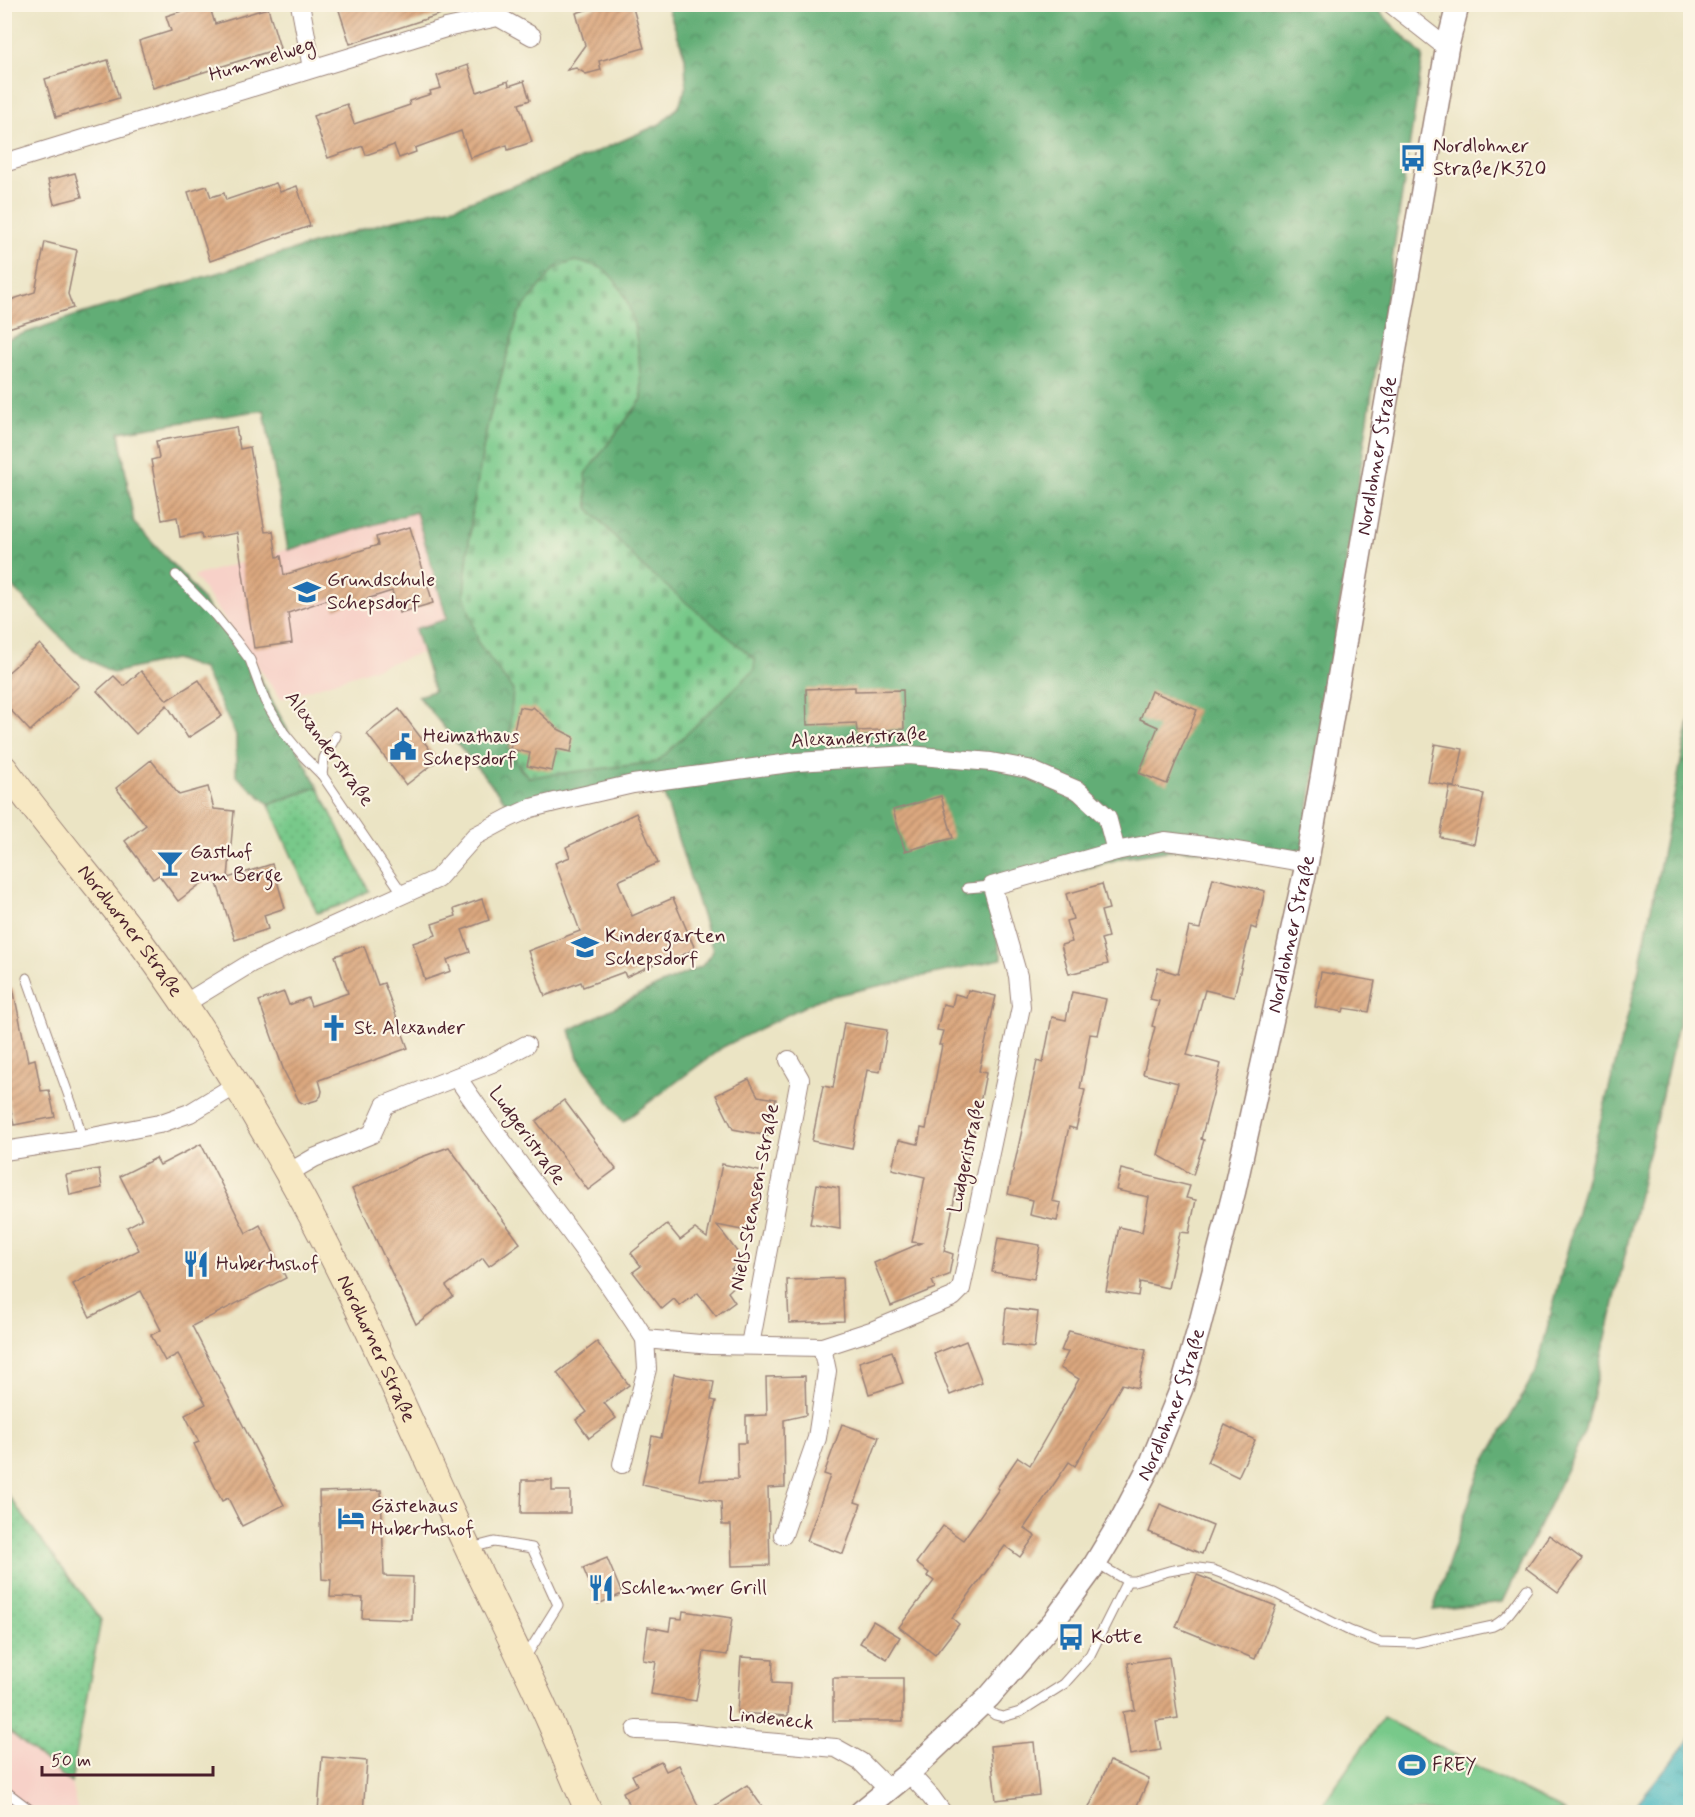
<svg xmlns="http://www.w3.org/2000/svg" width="1695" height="1817" viewBox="0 0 1695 1817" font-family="Mynerve,sans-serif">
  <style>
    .built { fill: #f7d1c8 }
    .grass { fill: url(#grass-dots); stroke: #61745a; stroke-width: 1.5 }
    .forest { fill: url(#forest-crowns); stroke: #566650; stroke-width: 1.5; fill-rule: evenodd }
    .cemetery { fill: url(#cemetery-stones); stroke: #61745a; stroke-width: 1.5 }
    .pitch { fill: #78c98a; stroke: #61745a; stroke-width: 1.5 }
    .water { fill: url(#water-ripples); stroke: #496c75; stroke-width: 1.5 }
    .building { fill: url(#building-hatch) }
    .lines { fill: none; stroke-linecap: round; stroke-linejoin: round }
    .service-casing { stroke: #9a8278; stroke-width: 11 }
    .minor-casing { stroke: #9a8278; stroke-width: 20 }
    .tertiary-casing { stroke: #9a8278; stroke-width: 25 }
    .secondary-casing { stroke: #9a8278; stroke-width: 28 }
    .service { stroke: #fff; stroke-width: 9 }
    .minor { stroke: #fff; stroke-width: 18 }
    .tertiary { stroke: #fff; stroke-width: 22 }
    .secondary { stroke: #f7e8c3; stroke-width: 26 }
    .labels { text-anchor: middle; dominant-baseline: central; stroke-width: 4.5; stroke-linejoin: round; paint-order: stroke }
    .street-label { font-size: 20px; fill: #4a1f2b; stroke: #fcf5e5 }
    .poi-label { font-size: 20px; fill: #4a1f2b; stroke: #fcf5e5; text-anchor: start }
  </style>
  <defs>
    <pattern id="grass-dots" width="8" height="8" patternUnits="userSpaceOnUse" patternTransform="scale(1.5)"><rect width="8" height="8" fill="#78c98a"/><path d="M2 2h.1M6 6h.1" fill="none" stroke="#69ac77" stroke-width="1.8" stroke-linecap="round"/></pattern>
    <pattern id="forest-crowns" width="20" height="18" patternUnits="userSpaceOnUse" patternTransform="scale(1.5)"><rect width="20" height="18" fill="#62ad76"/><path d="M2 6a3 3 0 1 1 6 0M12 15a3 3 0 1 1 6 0" fill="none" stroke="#538c61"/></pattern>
    <pattern id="cemetery-stones" width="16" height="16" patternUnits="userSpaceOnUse" patternTransform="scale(1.5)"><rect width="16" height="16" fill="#78c98a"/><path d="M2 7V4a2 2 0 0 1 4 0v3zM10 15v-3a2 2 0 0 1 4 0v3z" fill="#69ac77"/></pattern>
    <pattern id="water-ripples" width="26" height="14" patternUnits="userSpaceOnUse" patternTransform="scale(1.5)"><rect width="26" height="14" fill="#48b8bf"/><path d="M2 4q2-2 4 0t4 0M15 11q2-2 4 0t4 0" fill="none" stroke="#3e959b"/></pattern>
    <pattern id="building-hatch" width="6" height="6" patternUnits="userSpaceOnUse" patternTransform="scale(1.5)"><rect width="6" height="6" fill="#dba87f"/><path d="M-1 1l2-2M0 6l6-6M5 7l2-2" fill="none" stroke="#b48868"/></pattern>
  </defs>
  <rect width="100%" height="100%" fill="#fcf5e5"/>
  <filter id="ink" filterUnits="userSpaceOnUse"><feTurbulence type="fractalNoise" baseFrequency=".0167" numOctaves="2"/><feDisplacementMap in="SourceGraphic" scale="12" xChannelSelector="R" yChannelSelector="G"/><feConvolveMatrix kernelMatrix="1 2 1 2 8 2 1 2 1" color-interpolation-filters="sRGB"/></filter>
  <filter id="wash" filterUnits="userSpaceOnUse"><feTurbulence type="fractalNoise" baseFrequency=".008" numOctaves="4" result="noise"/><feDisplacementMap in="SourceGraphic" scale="24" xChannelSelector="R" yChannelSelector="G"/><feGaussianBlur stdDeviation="1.35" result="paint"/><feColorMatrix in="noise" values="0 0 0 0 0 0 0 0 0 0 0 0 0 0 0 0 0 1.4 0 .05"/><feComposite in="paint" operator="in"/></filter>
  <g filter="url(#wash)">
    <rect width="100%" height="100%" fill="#ebe4c4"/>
    <g class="built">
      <polygon points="416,512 447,619 414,629 421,653 281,699 194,576"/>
      <polygon points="4,1728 71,1783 78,1812 5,1812"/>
    </g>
    <g class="grass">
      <polygon points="318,787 369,891 341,905 317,913 269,805"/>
      <polygon points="4,1490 101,1620 71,1783 5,1728"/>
    </g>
    <g class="forest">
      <path d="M 667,5 L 1373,5 L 1423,56 L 1302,855 L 1175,850 L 1122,858 L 987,897 L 1002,959 L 819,999 L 723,1047 L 623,1122 L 578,1058 L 570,1030 L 657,986 L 702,966 L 713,951 L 663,791 L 635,782 L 514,812 L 418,696 L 434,691 L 415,629 L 447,619 L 416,512 L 288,550 L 264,410 L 119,432 L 134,523 L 187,580 L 255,669 L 318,787 L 269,804 L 236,776 L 236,735 L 203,669 L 174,659 L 113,673 L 74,651 L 5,579 L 5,340 L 74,316 L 386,222 L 454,207 L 546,174 L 660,124 L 679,106 L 686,86 L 685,57 ZM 625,295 L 636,337 L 642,399 L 585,474 L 588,508 L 643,567 L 657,762 L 529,777 L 521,770 L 509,748 L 513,690 L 464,594 L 472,514 L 487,427 L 519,313 Z"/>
      <polygon points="1690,717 1690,973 1584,1433 1503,1602 1433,1610 1479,1472 1536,1372 1636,983"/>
    </g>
    <path class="cemetery" d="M 575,261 C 584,263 600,265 606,271 C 640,302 638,357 642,399 L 585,474 L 588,508 L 643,567 L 755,659 L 754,670 L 657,762 L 529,777 C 501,751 511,725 513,690 L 479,644 L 464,594 L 472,514 L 487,427 L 519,313 L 555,268 Z"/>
    <polygon class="pitch" points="1383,1718 1566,1812 1317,1812"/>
    <polygon class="water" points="1690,1737 1690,1812 1630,1812 1687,1742"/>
    <g id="blocks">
      <g class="building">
        <polygon points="203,4 209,4 215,24 268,8 280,48 153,88 139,41 171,31 166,16"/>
        <polygon points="337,4 458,4 459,8 350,44"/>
        <polygon points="605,4 632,4 644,48 599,61 601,70 586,74 576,68 567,70 585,45 576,13"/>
        <polygon points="108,60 119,98 56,117 45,79"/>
        <polygon points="468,65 477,92 508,81 509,86 524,81 530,100 519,104 532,142 508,150 507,145 470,158 461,131 415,148 416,152 399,158 394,145 366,155 363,146 328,158 313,116 347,104 354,124 410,105 409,101 431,94 430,91 441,88 437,76"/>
        <polygon points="75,173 82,197 54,204 48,180"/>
        <polygon points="276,183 280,192 297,186 310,226 210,261 188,192 207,186 211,197 224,193 226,200"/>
        <polygon points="45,242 77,250 68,294 73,308 8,328 4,317 4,302 35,292"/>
        <polygon points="236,427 240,449 250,447 265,532 273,531 277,557 281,556 284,575 378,545 376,537 410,527 433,603 399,613 392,591 335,609 332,598 288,613 292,643 254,648 237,533 202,539 201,533 180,537 177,517 162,520 151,460 159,458 156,441"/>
        <polygon points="40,644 79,686 30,731 4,703 4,676"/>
        <polygon points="141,671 167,700 199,680 222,716 188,738 167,705 136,734 97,691 114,676 124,686"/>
        <polygon points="855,687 855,691 903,690 904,729 857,731 856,723 807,725 806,689"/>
        <polygon points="1151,691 1197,710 1167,784 1139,773 1158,727 1140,719"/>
        <polygon points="519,707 530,709 533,707 558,729 574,737 571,752 557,749 552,771 527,766 530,753 510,749"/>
        <polygon points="399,709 438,760 406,785 367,734"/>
        <polygon points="1435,744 1463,749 1455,787 1428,782"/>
        <polygon points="151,760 179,795 208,787 214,809 234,811 228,878 272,864 285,908 264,915 268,929 235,940 214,874 178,901 159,875 153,879 125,841 146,825 116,788"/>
        <polygon points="1450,787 1484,794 1474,844 1440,837"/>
        <polygon points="941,796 953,838 905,851 893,810"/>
        <polygon points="636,813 658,863 618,881 632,916 673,898 695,949 666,963 665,959 626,977 624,972 583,987 581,982 545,996 528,951 580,931 555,863 570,857 566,847"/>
        <polygon points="1213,878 1265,891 1256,929 1251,927 1234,997 1205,990 1187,1055 1221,1064 1201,1139 1204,1140 1193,1175 1158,1155 1178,1083 1143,1074 1155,1027 1152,1026 1159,1001 1150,999 1158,968 1178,974 1189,927 1200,929"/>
        <polygon points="1102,884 1109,909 1101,911 1108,937 1101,939 1108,964 1069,974 1061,945 1072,942 1066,921 1073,919 1066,894"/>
        <polygon points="482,899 489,920 462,930 470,952 447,960 451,971 425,980 413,943 436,935 432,924 456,916 454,909"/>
        <polygon points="364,946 378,985 384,983 408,1048 319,1080 322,1091 321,1096 317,1100 304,1104 299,1101 284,1071 259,1001 284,992 289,1005 308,998 311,1006 348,993 335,956"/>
        <polygon points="1321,972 1375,981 1369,1012 1344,1008 1343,1012 1315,1007"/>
        <polygon points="13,988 28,1061 35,1059 41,1091 49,1090 55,1117 14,1125 8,1098 4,1099 4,989"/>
        <polygon points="968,990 996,996 979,1071 986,1073 977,1118 963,1177 959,1176 944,1251 953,1254 949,1275 932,1281 935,1288 891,1306 874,1263 921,1243 912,1242 925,1177 892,1169 899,1140 918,1144 921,1128 926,1129 942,1045 939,1045 943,1031 937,1030 943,1004 952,1006 955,994 966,997"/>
        <polygon points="1072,992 1106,999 1098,1035 1090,1034 1080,1089 1085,1090 1076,1129 1069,1127 1052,1201 1061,1203 1057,1221 1030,1215 1033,1200 1008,1194 1037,1061 1043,1063 1052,1017 1066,1020"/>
        <polygon points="844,1023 887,1030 880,1072 867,1070 852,1149 812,1141 823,1086 833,1088"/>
        <polygon points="749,1079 758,1096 776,1099 769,1136 733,1129 716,1095"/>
        <polygon points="564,1100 616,1169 588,1190 536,1121"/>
        <polygon points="201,1144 246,1233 260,1225 286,1278 192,1326 284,1505 242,1526 228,1498 222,1501 194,1444 199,1442 185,1415 206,1404 178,1354 165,1361 151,1335 161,1330 141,1291 90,1317 73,1284 139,1250 127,1227 142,1219 120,1176 156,1158 160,1165"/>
        <polygon points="449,1147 520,1243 489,1266 483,1258 446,1286 453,1296 416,1324 352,1189 419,1158"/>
        <polygon points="722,1164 764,1172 752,1232 717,1225 744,1261 731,1269 740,1281 728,1292 735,1302 716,1316 698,1293 680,1306 674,1299 662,1309 633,1272 641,1266 631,1253 667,1224 680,1240 695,1229 707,1238"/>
        <polygon points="99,1169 102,1188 70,1195 66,1175"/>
        <polygon points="1121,1169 1190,1186 1186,1198 1196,1200 1189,1233 1180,1232 1168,1288 1140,1282 1138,1296 1106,1291 1119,1227 1142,1232 1149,1197 1116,1190"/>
        <polygon points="817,1184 839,1188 840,1229 810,1224"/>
        <polygon points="998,1238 1040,1245 1034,1279 992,1272"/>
        <polygon points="842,1278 844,1321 789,1323 787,1280"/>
        <polygon points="1006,1308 1038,1312 1034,1348 1002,1344"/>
        <polygon points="1069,1331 1146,1350 1138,1388 1122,1384 1075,1466 1069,1462 1024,1528 1035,1536 1020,1557 1005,1546 952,1618 959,1624 935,1655 899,1627 934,1581 927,1576 929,1573 916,1563 943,1526 963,1540 999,1489 997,1488 1018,1457 1030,1465 1079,1379 1060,1368 1068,1352 1061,1351"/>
        <polygon points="966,1341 982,1382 950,1395 934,1354"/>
        <polygon points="597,1342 629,1385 604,1403 616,1418 589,1438 576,1420 587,1412 557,1373"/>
        <polygon points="892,1351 903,1383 869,1394 859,1362"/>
        <polygon points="674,1374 714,1382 711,1400 716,1401 699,1480 738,1479 737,1443 746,1443 746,1416 767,1415 766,1377 805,1376 806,1415 784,1420 785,1487 768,1488 770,1565 732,1566 731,1525 722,1525 721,1502 642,1485 652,1436 661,1438"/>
        <polygon points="842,1424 879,1437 855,1502 861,1504 843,1554 807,1541 830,1476 824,1474"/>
        <polygon points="1225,1425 1255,1440 1238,1477 1207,1462"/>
        <polygon points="522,1480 552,1480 552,1491 570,1491 570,1513 521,1513"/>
        <polygon points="381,1490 384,1576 413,1577 412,1620 362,1618 363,1598 330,1597 331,1580 322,1579 319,1492"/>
        <polygon points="1160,1504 1213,1526 1202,1554 1149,1532"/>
        <polygon points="1549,1535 1582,1559 1558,1592 1526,1568"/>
        <polygon points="607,1558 622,1594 598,1604 583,1568"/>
        <polygon points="1197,1575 1276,1606 1255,1659 1176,1627"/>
        <polygon points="683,1611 732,1618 727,1655 704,1652 696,1701 651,1694 656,1662 643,1660 648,1627 669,1631 671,1618 682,1619"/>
        <polygon points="873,1621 900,1637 887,1659 860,1643"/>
        <polygon points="741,1657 773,1659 772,1683 790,1684 788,1716 737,1713"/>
        <polygon points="1169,1657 1178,1718 1156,1721 1161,1750 1130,1755 1123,1712 1135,1710 1128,1663"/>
        <rect x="833" y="1678" width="70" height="43"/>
        <polygon points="1034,1742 1039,1795 996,1800 990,1746"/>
        <polygon points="322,1757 367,1761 363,1812 318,1812"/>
        <polygon points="661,1761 666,1771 679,1765 701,1812 632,1812 623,1792 637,1785 632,1775"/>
        <polygon points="1110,1761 1149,1779 1134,1812 1087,1812"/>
        <polygon points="747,1785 766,1812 705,1812"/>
      </g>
    </g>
  </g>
  <g filter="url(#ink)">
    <use href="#blocks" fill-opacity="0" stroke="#9a8278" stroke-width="1.5"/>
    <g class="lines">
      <defs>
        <g id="service">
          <polyline points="176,575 214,614 236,641 250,660 265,701 284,733 304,757 322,775 403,894"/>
          <polyline points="322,775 324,758 336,736"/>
          <polyline points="967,888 992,886"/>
          <polyline points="27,978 76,1116 82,1139"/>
          <polyline points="471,1548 494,1542 532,1548 558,1605 525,1658"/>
          <path d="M 1095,1562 L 1127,1581 L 1134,1581 L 1169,1571 L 1191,1567 L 1213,1570 L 1274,1593 L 1350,1631 L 1380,1642 L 1414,1643 L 1493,1626 C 1508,1619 1517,1602 1527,1589"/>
          <polyline points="982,1705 995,1715 1003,1717 1020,1712 1064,1684 1090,1655 1127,1581"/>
          <polyline points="4,1790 33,1812"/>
        </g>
        <g id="minor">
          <polyline points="300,4 312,68"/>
          <polyline points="1391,4 1447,48"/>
          <polyline points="4,163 446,28 498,17 532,36"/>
          <polyline points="184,1004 251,963 437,879 475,836 509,818 531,808 555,802 633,784 797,762 909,755 991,762 1028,769 1079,791 1107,817 1116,851"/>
          <path d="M 457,1077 C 516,1166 588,1248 645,1339 L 711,1345 L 822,1347 L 874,1330 L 953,1297 L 961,1289 L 1021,1007 L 1018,976 L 992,886 L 1116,851 L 1165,841 L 1214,847 L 1307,863"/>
          <polyline points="4,1151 82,1139 159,1124 190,1113 236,1085"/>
          <polyline points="288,1173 314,1158 372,1134 385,1105 492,1063 526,1045"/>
          <polyline points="750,1345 800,1079 789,1060"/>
          <polyline points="622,1464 647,1369 645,1339"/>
          <polyline points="783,1535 817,1438 827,1371 822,1347"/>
          <polyline points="636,1730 674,1731 754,1741 836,1748 861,1762 888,1789"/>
          <polyline points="909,1773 931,1797 942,1812"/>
        </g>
        <g id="tertiary">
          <path id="s1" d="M 861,1812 L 909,1773 L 989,1697 L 1054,1621 L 1092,1569 L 1119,1524 L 1152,1461 L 1182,1387 L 1199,1328 L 1234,1192 L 1307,863 L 1447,48 L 1458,4"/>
        </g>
        <g id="secondary">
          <path id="s2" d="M 4,768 C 47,827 95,882 139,940 C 194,1014 243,1093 288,1173 C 347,1277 394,1386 443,1494 C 477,1572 517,1647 551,1724 C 564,1753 575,1783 589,1812"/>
        </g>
      </defs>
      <use href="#service" class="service-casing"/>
      <use href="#minor" class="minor-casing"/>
      <use href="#tertiary" class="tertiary-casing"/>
      <use href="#secondary" class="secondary-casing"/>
      <use href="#service" class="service"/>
      <use href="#minor" class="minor"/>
      <use href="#tertiary" class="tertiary"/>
      <use href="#secondary" class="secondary"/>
    </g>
  </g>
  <defs>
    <symbol id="bus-bare" viewBox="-9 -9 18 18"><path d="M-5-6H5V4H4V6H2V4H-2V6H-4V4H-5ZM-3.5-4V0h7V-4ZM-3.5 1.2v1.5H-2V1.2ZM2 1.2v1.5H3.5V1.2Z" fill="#1f6fb2" stroke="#fcf5e5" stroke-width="2.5" paint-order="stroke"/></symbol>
    <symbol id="school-bare" viewBox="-9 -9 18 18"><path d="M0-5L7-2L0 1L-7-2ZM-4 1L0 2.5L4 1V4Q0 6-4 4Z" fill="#1f6fb2" stroke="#fcf5e5" stroke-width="2.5" paint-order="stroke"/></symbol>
    <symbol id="civic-bare" viewBox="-9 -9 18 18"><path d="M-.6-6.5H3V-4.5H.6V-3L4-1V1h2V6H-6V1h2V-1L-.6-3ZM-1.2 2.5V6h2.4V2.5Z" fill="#1f6fb2" stroke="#fcf5e5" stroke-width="2.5" paint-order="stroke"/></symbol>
    <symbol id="bar-bare" viewBox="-9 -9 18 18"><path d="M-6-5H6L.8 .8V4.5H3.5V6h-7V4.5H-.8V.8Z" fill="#1f6fb2" stroke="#fcf5e5" stroke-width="2.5" paint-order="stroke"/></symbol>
    <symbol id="church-bare" viewBox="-9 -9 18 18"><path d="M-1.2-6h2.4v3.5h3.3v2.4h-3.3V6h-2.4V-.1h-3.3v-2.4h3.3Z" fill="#1f6fb2" stroke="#fcf5e5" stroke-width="2.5" paint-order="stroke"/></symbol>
    <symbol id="restaurant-bare" viewBox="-9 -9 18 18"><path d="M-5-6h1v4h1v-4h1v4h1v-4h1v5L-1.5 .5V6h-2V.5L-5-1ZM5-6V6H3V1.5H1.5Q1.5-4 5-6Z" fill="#1f6fb2" stroke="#fcf5e5" stroke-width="2.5" paint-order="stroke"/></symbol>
    <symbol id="hotel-bare" viewBox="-9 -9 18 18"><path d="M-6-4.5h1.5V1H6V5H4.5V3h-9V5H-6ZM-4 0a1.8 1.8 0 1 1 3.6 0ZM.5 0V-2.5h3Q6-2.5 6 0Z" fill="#1f6fb2" stroke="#fcf5e5" stroke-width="2.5" paint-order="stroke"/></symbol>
    <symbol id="stadium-bare" viewBox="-9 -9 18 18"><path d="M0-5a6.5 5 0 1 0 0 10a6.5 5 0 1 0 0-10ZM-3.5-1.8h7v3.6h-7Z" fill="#1f6fb2" stroke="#fcf5e5" stroke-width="2.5" paint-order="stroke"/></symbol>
  </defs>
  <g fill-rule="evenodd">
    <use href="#bus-bare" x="1394" y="139" width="38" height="38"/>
    <use href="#school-bare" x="288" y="573" width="38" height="38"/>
    <use href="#civic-bare" x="384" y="728" width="38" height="38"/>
    <use href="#bar-bare" x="151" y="844" width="38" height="38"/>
    <use href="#school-bare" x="566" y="928" width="38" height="38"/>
    <use href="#church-bare" x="315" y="1009" width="38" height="38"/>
    <use href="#restaurant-bare" x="177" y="1245" width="38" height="38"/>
    <use href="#hotel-bare" x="332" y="1499" width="38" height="38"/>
    <use href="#restaurant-bare" x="582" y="1569" width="38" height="38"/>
    <use href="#bus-bare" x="1052" y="1618" width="38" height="38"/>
    <use href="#stadium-bare" x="1393" y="1746" width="38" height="38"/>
  </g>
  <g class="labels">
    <g class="street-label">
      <text transform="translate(262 60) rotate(-17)">Hummelweg</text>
      <text stroke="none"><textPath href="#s1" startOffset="1492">Nordlohner Straße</textPath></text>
      <text transform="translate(859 738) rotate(-3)">Alexanderstraße</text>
      <text transform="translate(329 749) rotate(54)">Alexanderstraße</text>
      <text stroke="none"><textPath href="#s2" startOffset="206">Nordhorner Straße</textPath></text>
      <text stroke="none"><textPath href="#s1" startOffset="1006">Nordlohner Straße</textPath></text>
      <text transform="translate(527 1136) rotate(54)">Ludgeristraße</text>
      <text transform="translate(967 1156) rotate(-78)">Ludgeristraße</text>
      <text transform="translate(755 1197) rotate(-79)">Niels-Stensen-Straße</text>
      <text stroke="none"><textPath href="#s2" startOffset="692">Nordhorner Straße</textPath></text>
      <text stroke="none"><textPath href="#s1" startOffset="520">Nordlohner Straße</textPath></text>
      <text transform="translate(771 1719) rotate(6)">Lindeneck</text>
    </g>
    <g class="poi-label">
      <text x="1433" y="146">Nordlohner<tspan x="1433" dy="23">Straße/K320</tspan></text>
      <text x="327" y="580">Grundschule<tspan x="327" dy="23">Schepsdorf</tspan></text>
      <text x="423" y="736">Heimathaus<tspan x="423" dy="23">Schepsdorf</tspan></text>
      <text x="190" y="852">Gasthof<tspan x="190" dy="23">zum Berge</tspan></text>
      <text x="605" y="936">Kindergarten<tspan x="605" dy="23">Schepsdorf</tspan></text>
      <text x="354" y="1028">St. Alexander</text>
      <text x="216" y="1264">Hubertushof</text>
      <text x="371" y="1506">Gästehaus<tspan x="371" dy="23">Hubertushof</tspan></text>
      <text x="621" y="1588">Schlemmer Grill</text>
      <text x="1091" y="1637">Kotte</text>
      <text x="1432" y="1765">FREY</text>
    </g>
  </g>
  <rect width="1695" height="1817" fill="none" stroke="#fcf5e5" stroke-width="24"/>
  <path d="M42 1766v9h171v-9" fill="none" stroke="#4a1f2b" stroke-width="3"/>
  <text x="51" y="1766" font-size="18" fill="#4a1f2b" stroke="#fcf5e5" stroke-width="4.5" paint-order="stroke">50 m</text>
</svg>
